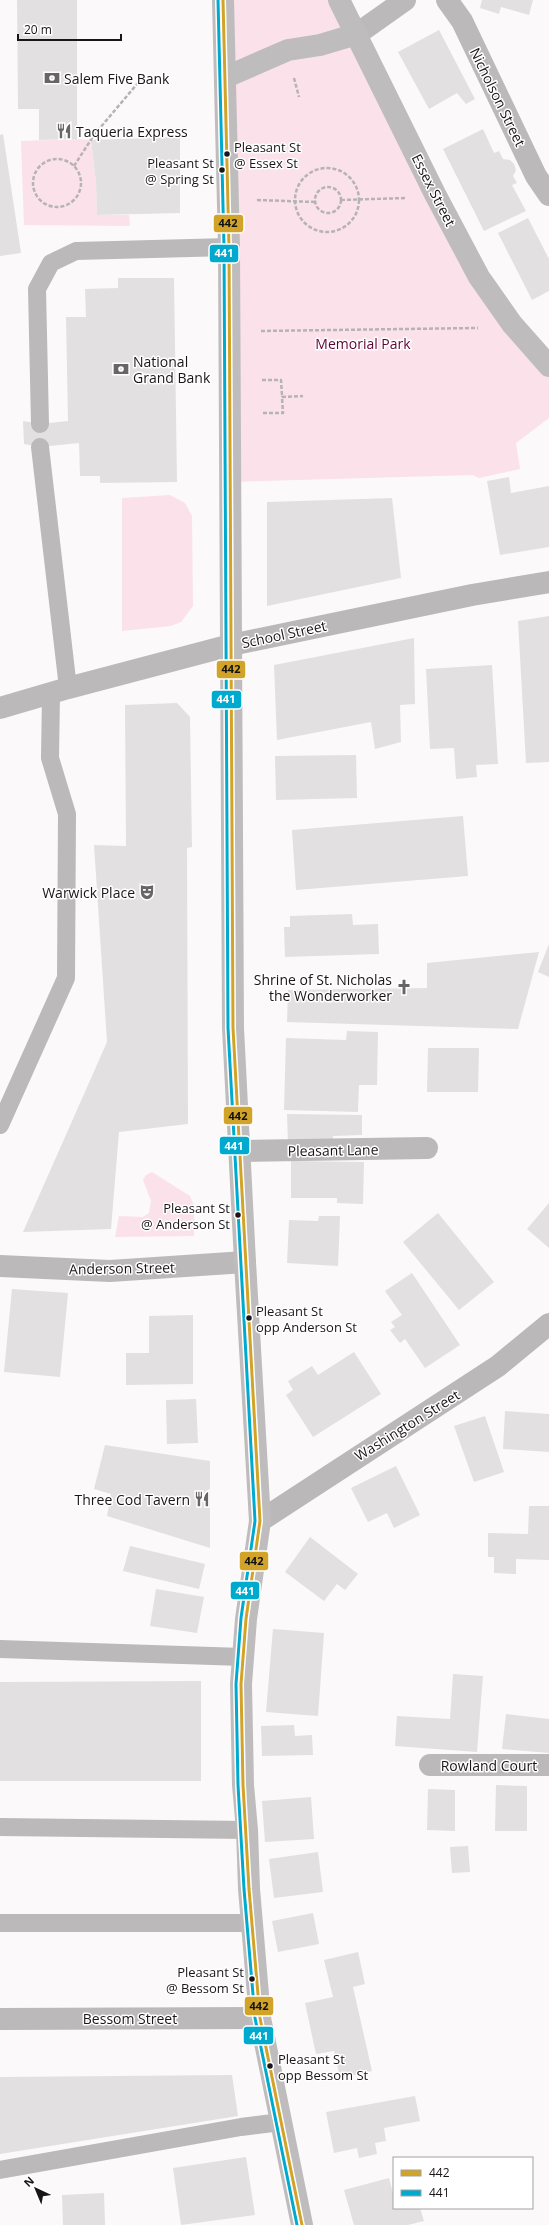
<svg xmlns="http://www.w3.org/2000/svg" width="549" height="2225" viewBox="0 0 549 2225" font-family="'Open Sans',sans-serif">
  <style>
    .green { fill: #fbe1ea }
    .building { fill: #e3e0e1 }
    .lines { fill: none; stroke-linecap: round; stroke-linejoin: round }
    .path { stroke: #b5b3b3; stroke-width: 2.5; stroke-dasharray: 4 2; stroke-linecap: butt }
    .service { stroke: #bbb9b9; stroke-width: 18 }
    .minor { stroke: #bbb9b9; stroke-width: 22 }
    .secondary { stroke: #bbb8b9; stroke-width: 22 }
    .primary { stroke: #bfbcbd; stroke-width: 22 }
    .bus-1-casing { stroke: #fff; stroke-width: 6 }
    .bus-2-casing { stroke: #fff; stroke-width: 6 }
    .bus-1 { stroke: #d1a328; stroke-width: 3 }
    .bus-2 { stroke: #00a9ce; stroke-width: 3 }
    .bus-dot { fill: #1a1517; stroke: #fff; stroke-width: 1.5 }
    .labels { text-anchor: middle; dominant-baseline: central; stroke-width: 3; stroke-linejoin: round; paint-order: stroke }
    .bus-label { font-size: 13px; fill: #1a1517; stroke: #fff; text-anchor: start }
    .poi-label { font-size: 14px; fill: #1a1517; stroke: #fff; text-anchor: start }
    .street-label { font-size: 14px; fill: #1a1517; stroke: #fff }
    .park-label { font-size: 14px; fill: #5e0435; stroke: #fff }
    .line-badge { stroke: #fff; stroke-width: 1.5 }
    .badge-label { font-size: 11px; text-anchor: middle; font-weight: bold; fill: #fff }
    .pale-badge-label { font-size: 11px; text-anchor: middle; font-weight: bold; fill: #111 }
  </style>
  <rect width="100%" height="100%" fill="#fcf9fa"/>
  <g class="green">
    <polygon points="223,0 339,0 435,194 549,366 549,418 516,443 520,469 479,478 473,475 230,482"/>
    <polygon points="77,139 91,140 96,182 97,215 129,215 130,226 24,225 21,141"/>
    <polygon points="170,495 185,503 192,516 193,606 181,622 171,626 122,631 122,498"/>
    <polygon points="152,1172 190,1196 194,1206 194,1236 115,1237 119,1216 143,1217 149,1213 151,1201 143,1180 146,1175"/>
  </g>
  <g class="building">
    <polygon points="17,0 77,0 77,139 39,140 39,109 18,109"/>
    <polygon points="482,0 533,0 529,15 501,7 499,14 480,8"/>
    <polygon points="439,30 475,99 466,104 457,93 429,109 398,52"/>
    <polygon points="483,129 494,153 499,151 503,159 510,160 514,164 516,170 513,176 517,183 512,185 526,211 484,231 443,149"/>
    <polygon points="3,134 21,253 0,256 0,135"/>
    <polygon points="180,137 180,213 97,215 96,182 91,140"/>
    <polygon points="528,218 549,259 549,291 532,300 498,233"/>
    <polygon points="118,278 174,278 177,482 100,483 100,476 80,476 79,443 40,447 24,444 23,421 40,424 68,421 66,317 86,317 85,289 118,288"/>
    <polygon points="509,477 511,493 549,486 549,547 500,555 487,481"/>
    <polygon points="392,498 401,578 267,606 267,502"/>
    <polygon points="549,616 549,762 526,763 518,621"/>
    <polygon points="414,638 415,704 400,705 401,742 375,749 371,722 277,740 274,665"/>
    <polygon points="492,665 498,764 476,765 477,777 456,779 454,748 430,749 426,669"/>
    <polygon points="177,703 190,717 192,847 187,848 188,1124 119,1132 111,1229 23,1232 107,1042 94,845 126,846 125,705"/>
    <polygon points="356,755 357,798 276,800 275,756"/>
    <polygon points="463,816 468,876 296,890 292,830"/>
    <polygon points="352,914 353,925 378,924 379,954 285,957 284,927 290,927 290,916"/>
    <polygon points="549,944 549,977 538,972"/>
    <polygon points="539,952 518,1029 287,1022 288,990 427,988 427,963"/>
    <polygon points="347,1031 378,1032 377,1085 359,1085 358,1112 284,1110 286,1038 346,1040"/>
    <polygon points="428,1048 479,1048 478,1092 427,1092"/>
    <polygon points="287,1114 362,1115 362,1135 333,1136 333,1145 288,1144"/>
    <polygon points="291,1161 364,1162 363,1204 337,1203 337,1198 291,1198"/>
    <polygon points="549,1203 549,1248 527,1229"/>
    <polygon points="438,1213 494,1282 459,1310 403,1242"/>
    <polygon points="319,1216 340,1216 338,1266 287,1263 289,1220 318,1221"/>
    <polygon points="412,1273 460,1345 425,1368 405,1339 400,1343 390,1330 395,1327 391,1322 402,1315 385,1291"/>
    <polygon points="12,1289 68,1293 60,1377 4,1372"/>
    <polygon points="193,1315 193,1384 126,1385 126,1353 149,1353 149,1316"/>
    <polygon points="354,1352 381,1394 313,1437 286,1395 293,1390 288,1381 312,1366 318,1375"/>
    <polygon points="196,1399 198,1443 167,1444 166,1400"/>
    <polygon points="505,1411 549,1414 549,1452 503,1449"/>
    <polygon points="485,1416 504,1472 474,1482 454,1426"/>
    <polygon points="105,1445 210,1461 210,1548 107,1516 111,1494 94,1489"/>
    <polygon points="396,1466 420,1515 394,1528 387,1513 368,1522 351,1488"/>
    <polygon points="529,1506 549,1506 549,1560 516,1559 516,1574 494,1573 494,1557 488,1557 488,1533 528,1534"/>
    <polygon points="310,1537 358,1574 345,1590 337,1584 324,1601 285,1572"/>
    <polygon points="130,1546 205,1564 199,1589 123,1571"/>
    <polygon points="156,1589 204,1597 197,1633 150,1626"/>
    <polygon points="273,1629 324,1633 318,1716 266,1712"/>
    <polygon points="453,1674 483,1676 477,1752 395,1746 397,1716 450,1719"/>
    <polygon points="201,1681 201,1781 0,1781 0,1682"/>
    <polygon points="506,1714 549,1719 549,1753 502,1749"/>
    <polygon points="294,1725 295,1736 312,1735 313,1755 262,1756 261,1726"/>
    <polygon points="496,1785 527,1786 527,1831 495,1831"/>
    <polygon points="428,1789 455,1790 455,1831 427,1830"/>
    <polygon points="311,1797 314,1839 265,1842 262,1801"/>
    <polygon points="468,1846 470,1872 452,1873 450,1847"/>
    <polygon points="318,1852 323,1892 274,1898 269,1859"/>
    <polygon points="313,1913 319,1944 278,1952 272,1921"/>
    <polygon points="358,1952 365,1984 353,1987 372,2071 340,2078 334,2051 316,2054 305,2003 333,1997 324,1960"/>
    <polygon points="232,2075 238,2116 0,2154 0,2077"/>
    <polygon points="415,2096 420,2121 384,2128 386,2141 375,2143 377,2154 359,2158 357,2148 334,2153 326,2112"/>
    <polygon points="246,2157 255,2215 181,2225 173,2168"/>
    <polygon points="389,2178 394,2197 394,2208 420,2208 424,2221 408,2225 354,2225 344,2190"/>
    <polygon points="104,2193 105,2225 63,2225 62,2195"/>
  </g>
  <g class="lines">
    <g class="path">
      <polyline points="294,78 299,97"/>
      <circle cx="57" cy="183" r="24"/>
      <polyline points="74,166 94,135 143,77"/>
      <circle cx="327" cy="200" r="32"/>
      <circle cx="328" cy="200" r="13"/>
      <polyline points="257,200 315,202"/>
      <polyline points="341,200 405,198"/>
      <polyline points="261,331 478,328"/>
      <polyline points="262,380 281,380 282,396"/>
      <polyline points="263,413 283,413 282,397 303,396"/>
    </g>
    <g class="service">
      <polyline points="40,424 37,289 51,263 76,251 229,247"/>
      <polyline points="40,447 68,688"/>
      <polyline points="0,1125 66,978 67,814 50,758 51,694"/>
      <polyline points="0,1649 243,1657"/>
      <polyline points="0,1827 247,1830"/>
      <polyline points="0,1923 252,1923"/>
      <polyline points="0,2170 241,2127 281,2122"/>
    </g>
    <g class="minor">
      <polyline points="447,0 462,21 536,176 549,195"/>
      <polyline points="357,34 405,0"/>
      <polyline points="0,708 68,688 231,645"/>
      <polyline points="240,1151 427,1148"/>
      <polyline points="0,1266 110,1271 245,1262"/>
      <polyline points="430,1765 549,1765"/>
      <polyline points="0,2019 260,2018"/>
    </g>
    <g class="secondary">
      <polyline points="231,645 472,595 549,582"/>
      <polyline points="260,1521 498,1366 549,1324"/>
    </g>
    <g class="primary">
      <polyline points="223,0 229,247 233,1028 245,1262 260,1521 246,1619 241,1684 243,1785 247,1830 249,1889 260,2018 302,2225"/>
      <polyline points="339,0 435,194 479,277 512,324 549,366"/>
      <polyline points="226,77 288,50 320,45 357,34"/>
    </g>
    <defs>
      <polyline id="bus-1" points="223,0 229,247 233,1028 260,1521 246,1619 241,1684 243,1785 249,1889 260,2018 302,2225"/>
      <polyline id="bus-2" points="218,0 224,247 228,1028 255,1521 241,1618 236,1684 238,1785 244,1889 255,2018 297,2225"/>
    </defs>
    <use href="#bus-1" class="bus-1-casing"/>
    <use href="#bus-2" class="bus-2-casing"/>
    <use href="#bus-1" class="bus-1"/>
    <use href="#bus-2" class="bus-2"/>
  </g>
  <defs>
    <symbol id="bank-bare" viewBox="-9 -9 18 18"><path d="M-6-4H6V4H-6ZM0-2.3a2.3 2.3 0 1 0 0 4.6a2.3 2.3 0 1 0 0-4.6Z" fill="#696566" stroke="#fff" stroke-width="2.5" paint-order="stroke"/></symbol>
    <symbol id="restaurant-bare" viewBox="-9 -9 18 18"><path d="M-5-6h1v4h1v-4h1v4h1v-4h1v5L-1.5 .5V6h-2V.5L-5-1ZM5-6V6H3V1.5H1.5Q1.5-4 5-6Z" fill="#696566" stroke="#fff" stroke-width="2.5" paint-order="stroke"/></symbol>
    <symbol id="theatre-bare" viewBox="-9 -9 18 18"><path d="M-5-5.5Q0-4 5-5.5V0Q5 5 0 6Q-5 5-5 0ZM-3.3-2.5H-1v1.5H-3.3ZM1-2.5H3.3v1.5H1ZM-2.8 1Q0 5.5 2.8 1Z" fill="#696566" stroke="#fff" stroke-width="2.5" paint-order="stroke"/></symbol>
    <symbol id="church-bare" viewBox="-9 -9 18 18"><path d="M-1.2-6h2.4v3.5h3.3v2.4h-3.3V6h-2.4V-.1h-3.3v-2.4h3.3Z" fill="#696566" stroke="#fff" stroke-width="2.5" paint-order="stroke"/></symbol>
  </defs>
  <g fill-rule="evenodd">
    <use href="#bank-bare" x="41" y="67" width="22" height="22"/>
    <use href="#restaurant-bare" x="53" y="120" width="22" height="22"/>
    <use href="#bank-bare" x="110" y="358" width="22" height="22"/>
    <use href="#theatre-bare" x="136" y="881" width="22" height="22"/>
    <use href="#church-bare" x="393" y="976" width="22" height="22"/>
    <use href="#restaurant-bare" x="191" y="1488" width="22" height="22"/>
  </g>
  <g class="bus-dot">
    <circle cx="227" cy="154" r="3.5"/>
    <circle cx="222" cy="170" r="3.5"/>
    <circle cx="238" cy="1215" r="3.5"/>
    <circle cx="249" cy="1318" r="3.5"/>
    <circle cx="252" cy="1979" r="3.5"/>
    <circle cx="270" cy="2066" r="3.5"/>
  </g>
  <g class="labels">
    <g class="bus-label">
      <text x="234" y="147">Pleasant St<tspan x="234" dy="16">@ Essex St</tspan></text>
      <text x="214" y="163" text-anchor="end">Pleasant St<tspan x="214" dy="16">@ Spring St</tspan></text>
      <text x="230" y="1208" text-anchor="end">Pleasant St<tspan x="230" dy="16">@ Anderson St</tspan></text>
      <text x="256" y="1311">Pleasant St<tspan x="256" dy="16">opp Anderson St</tspan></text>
      <text x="244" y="1972" text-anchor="end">Pleasant St<tspan x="244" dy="16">@ Bessom St</tspan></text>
      <text x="278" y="2059">Pleasant St<tspan x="278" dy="16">opp Bessom St</tspan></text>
    </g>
    <g class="poi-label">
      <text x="64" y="78">Salem Five Bank</text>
      <text x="76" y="131">Taqueria Express</text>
      <text x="133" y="361">National<tspan x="133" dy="16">Grand Bank</tspan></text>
      <text x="135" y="892" text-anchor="end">Warwick Place</text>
      <text x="392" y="979" text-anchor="end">Shrine of St. Nicholas<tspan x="392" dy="16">the Wonderworker</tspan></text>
      <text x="190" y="1499" text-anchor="end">Three Cod Tavern</text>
    </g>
    <g class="street-label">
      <text transform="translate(498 97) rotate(64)">Nicholson Street</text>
      <text transform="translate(434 190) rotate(63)">Essex Street</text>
      <text transform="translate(284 634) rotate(-12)">School Street</text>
      <text transform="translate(333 1150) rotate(-1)">Pleasant Lane</text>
      <text transform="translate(122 1268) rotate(-1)">Anderson Street</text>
      <text transform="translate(407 1425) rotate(-32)">Washington Street</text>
      <text x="489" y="1765">Rowland Court</text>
      <text x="130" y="2018">Bessom Street</text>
    </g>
    <g class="park-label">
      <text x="363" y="343">Memorial Park</text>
    </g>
  </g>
  <g class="line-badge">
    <rect x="213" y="214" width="31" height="19" rx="4" fill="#d1a328"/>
    <rect x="209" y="244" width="30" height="19" rx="4" fill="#00a9ce"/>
    <rect x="216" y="660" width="30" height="19" rx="4" fill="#d1a328"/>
    <rect x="211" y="690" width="31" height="19" rx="4" fill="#00a9ce"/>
    <rect x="223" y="1106" width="30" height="19" rx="4" fill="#d1a328"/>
    <rect x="219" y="1136" width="31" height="19" rx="4" fill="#00a9ce"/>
    <rect x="239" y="1551" width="30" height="20" rx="4" fill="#d1a328"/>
    <rect x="230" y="1581" width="30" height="19" rx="4" fill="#00a9ce"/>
    <rect x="244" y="1996" width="30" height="20" rx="4" fill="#d1a328"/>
    <rect x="243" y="2026" width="31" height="19" rx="4" fill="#00a9ce"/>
  </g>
  <g class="badge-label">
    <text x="224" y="257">441</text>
    <text x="226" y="703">441</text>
    <text x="234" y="1150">441</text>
    <text x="245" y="1595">441</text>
    <text x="259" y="2040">441</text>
  </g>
  <g class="pale-badge-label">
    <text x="228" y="227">442</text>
    <text x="231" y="673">442</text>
    <text x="238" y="1120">442</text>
    <text x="254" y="1565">442</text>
    <text x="259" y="2010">442</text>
  </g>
  <rect x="393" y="2157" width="140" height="52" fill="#ffffff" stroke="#a3a1a2"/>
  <rect x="401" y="2170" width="20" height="6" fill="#d1a328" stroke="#a3a1a2"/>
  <text x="429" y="2177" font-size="12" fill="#1a1517">442</text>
  <rect x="401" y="2190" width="20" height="6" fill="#00a9ce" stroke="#a3a1a2"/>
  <text x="429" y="2197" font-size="12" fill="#1a1517">441</text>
  <g transform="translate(36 2189) rotate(316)" stroke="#ffffff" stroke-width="3" paint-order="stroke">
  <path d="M0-3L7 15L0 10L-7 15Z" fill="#1a1517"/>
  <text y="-6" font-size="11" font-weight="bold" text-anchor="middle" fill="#1a1517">N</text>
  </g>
  <path d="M18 34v6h103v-6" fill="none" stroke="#1a1517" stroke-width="2"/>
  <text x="24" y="34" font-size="12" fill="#1a1517" stroke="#ffffff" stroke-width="3" paint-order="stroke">20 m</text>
</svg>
